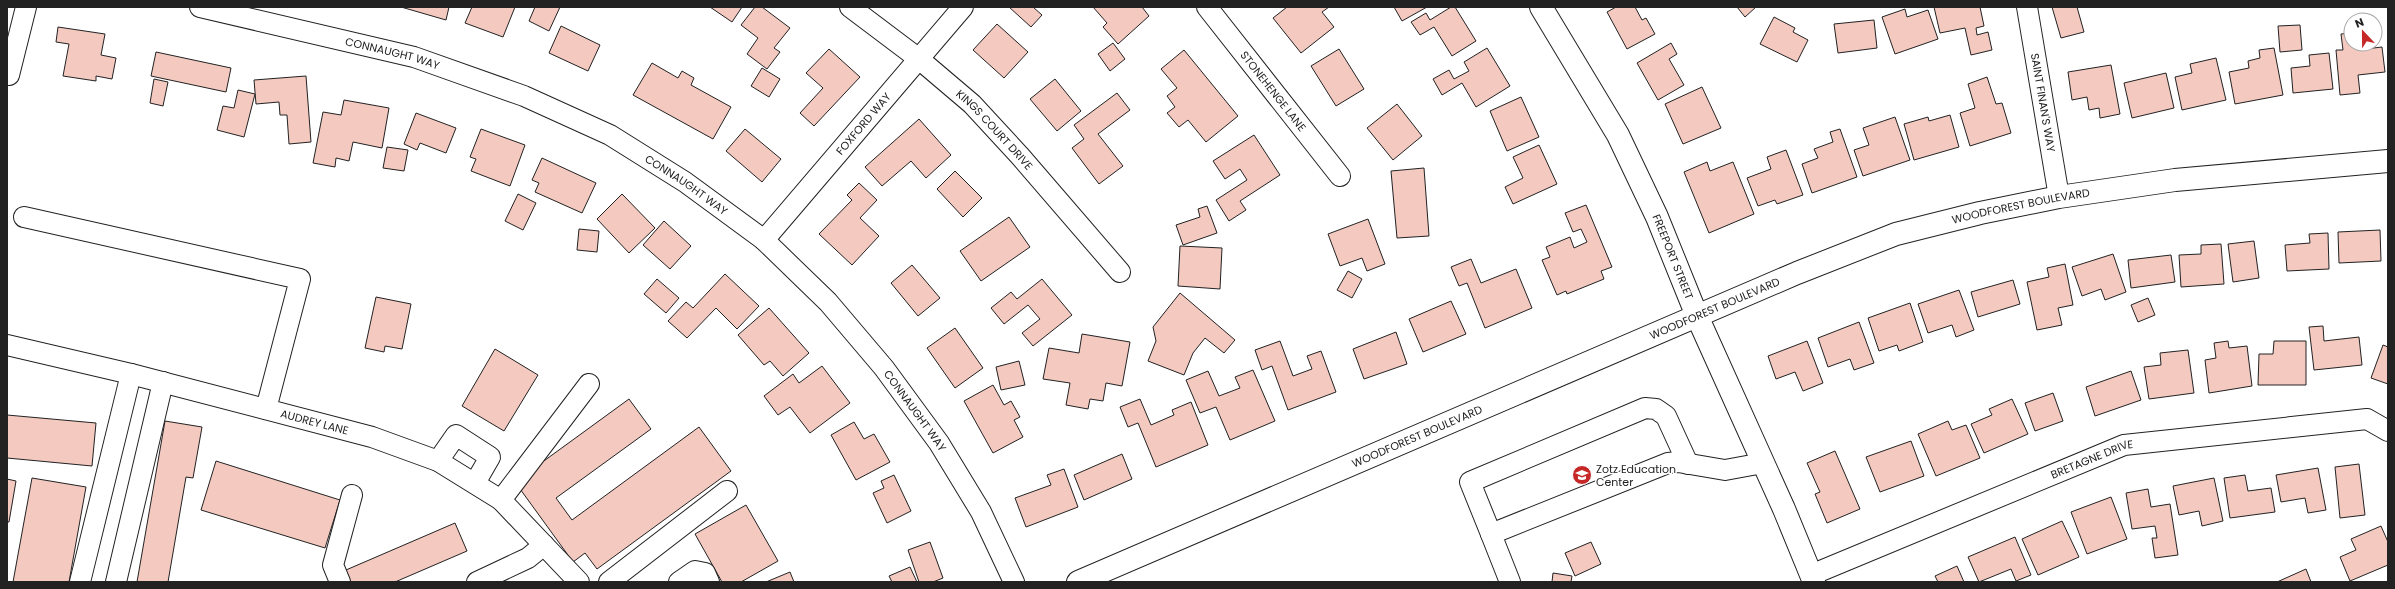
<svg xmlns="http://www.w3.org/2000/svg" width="2395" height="589" viewBox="0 0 2395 589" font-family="Poppins,sans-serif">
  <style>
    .building { fill: #f3c9c0; stroke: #222 }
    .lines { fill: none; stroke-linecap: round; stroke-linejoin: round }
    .minor-casing { stroke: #222; stroke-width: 22 }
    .major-casing { stroke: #222; stroke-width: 24 }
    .minor { stroke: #fff; stroke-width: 20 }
    .major { stroke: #fff; stroke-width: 22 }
    .labels { text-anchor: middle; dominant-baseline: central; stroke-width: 3; stroke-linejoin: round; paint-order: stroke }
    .street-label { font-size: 11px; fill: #222; stroke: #fff }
    .poi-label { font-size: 11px; fill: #222; stroke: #fff; text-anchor: start }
  </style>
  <rect width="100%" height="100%" fill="#fff"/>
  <g class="building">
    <polygon points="401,7 449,7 446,20"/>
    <polygon points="472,7 515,7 503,37 465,23"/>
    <polygon points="535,7 560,7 549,31 529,21"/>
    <polygon points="710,7 742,7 732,22"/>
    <polygon points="755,7 762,7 790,28 774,48 780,52 767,69 747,54 758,38 741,25"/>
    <polygon points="1009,7 1033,7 1042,15 1031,27"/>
    <polygon points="1093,7 1142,7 1149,16 1118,44 1103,27 1107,23"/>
    <polygon points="1287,7 1329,7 1322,12 1334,27 1301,53 1273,18"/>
    <polygon points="1394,7 1427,7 1402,21"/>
    <polygon points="1451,7 1455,7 1476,41 1452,56 1434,27 1420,35 1411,22 1426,13 1430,20"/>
    <polygon points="1616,7 1635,7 1642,20 1646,18 1655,34 1627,49 1607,12"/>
    <polygon points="1737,7 1756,7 1745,17"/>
    <polygon points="1934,7 1980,7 1984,26 1976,28 1977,35 1988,32 1992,50 1971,55 1965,28 1940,33"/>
    <polygon points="2052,7 2077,7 2084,32 2061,38"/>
    <polygon points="1905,9 1907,17 1928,10 1938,39 1895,54 1882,17"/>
    <polygon points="1774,17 1795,28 1793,32 1808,40 1797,62 1760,44"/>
    <polygon points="1874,20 1877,48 1838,53 1834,24"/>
    <polygon points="997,24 1028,52 1004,78 973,50"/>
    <polygon points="2300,25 2302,50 2280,52 2278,26"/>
    <polygon points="561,26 600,45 588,71 549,53"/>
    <polygon points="58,27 105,34 101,55 116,58 112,79 96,76 96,81 63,76 69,44 56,42"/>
    <polygon points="2351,33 2351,44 2365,44 2365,49 2382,47 2385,72 2358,75 2360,93 2340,95 2336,50 2343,50 2341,34"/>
    <polygon points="1113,43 1125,59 1110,71 1098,54"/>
    <polygon points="1671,43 1677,54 1669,59 1684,85 1658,100 1637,63"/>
    <polygon points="1487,48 1510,86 1476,107 1462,83 1442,95 1433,79 1449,70 1454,79 1469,71 1464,62"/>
    <polygon points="2274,48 2283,95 2235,104 2229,72 2249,68 2248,61 2260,58 2259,50"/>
    <polygon points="829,49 860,77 814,126 800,113 823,88 806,73"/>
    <polygon points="1339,49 1364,89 1336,106 1311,66"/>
    <polygon points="1184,50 1238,116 1206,142 1188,120 1179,127 1167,113 1175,107 1167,96 1177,88 1161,69"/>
    <polygon points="156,52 231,68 226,92 151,76"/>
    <polygon points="2329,53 2333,89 2293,93 2291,68 2310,66 2309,55"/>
    <polygon points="2216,58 2226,100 2182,110 2175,77 2192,73 2190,64"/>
    <polygon points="652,63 678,78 682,71 694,78 691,85 731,107 713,139 633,95"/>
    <polygon points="2111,65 2120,114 2100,118 2099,108 2089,110 2087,97 2072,100 2068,72"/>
    <polygon points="762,68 780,79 769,97 751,86"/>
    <polygon points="2166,73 2174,108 2132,118 2124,83"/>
    <polygon points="306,76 311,142 289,144 287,115 280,115 279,102 256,104 254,80"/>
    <polygon points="1987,77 1996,104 2002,103 2011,133 1970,146 1960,113 1975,108 1968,84"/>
    <polygon points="154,79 168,82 163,106 150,103"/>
    <polygon points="1055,79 1081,111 1057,131 1030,99"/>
    <polygon points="1702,87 1721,128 1683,144 1665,104"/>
    <polygon points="238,90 255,94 244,137 217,130 223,106 234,108"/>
    <polygon points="1117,93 1130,110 1098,134 1123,166 1099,184 1072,148 1084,139 1074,125"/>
    <polygon points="1521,97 1539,137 1507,151 1490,111"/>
    <polygon points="344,100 389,108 382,148 353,142 349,161 336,158 335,167 313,163 323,112 341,115"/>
    <polygon points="1397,104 1422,136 1393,160 1367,128"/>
    <polygon points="416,113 456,128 446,153 420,143 417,150 404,144"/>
    <polygon points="1950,115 1959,147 1914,160 1904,124 1928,117 1929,121"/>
    <polygon points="1895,117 1910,160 1863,176 1854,150 1869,145 1863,128"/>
    <polygon points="919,119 951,155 926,178 911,161 882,186 865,167"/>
    <polygon points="481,129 525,145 510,186 471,171 476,159 470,157"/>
    <polygon points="745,129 781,159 762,182 726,151"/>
    <polygon points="1840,129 1857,177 1812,193 1802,164 1818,158 1814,149 1833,142 1830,132"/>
    <polygon points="1254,135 1280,175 1240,201 1246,210 1229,221 1216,200 1247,180 1240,169 1225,179 1213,161"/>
    <polygon points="1539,145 1557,184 1513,204 1505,187 1523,178 1513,157"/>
    <polygon points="387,147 408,150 404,171 383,168"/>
    <polygon points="1786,150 1803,195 1777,204 1775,200 1758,206 1747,178 1771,169 1767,157"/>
    <polygon points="542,158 596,183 582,213 535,192 539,183 532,180"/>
    <polygon points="1707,162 1710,171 1733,162 1754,214 1709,233 1684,172"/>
    <polygon points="1424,168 1429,236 1397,238 1391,171"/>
    <polygon points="955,171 982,198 963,217 937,189"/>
    <polygon points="859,183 877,200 860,218 879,236 852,265 819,234 852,200 847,195"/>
    <polygon points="518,194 536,203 523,230 505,221"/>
    <polygon points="622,194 655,228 629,253 597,219"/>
    <polygon points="1586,205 1612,267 1601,271 1604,279 1567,294 1566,291 1557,295 1542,260 1550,257 1546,247 1570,237 1574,248 1587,242 1581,229 1573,232 1565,213"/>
    <polygon points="1207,206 1217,233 1183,245 1176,225 1200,217 1198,209"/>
    <polygon points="1009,217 1030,247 981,281 960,251"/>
    <polygon points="1368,219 1385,264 1367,271 1362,258 1340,266 1328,234"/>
    <polygon points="664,221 691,246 670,269 643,245"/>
    <polygon points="579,229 599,231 597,252 577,250"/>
    <polygon points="2380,230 2381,261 2339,263 2338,232"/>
    <polygon points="2328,233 2329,269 2287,271 2285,245 2310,243 2309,234"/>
    <polygon points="2254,241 2259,278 2233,282 2228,244"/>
    <polygon points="2221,244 2224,284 2181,287 2179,255 2201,254 2201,245"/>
    <polygon points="1180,246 1222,248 1220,289 1178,286"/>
    <polygon points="2113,254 2126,292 2105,300 2101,289 2082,296 2072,267"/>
    <polygon points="2171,255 2175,282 2131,288 2128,260"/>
    <polygon points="1471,259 1481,283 1516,269 1532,308 1485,328 1467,283 1459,286 1451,267"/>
    <polygon points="2065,264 2073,305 2058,308 2062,325 2037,330 2027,282 2049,277 2047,268"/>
    <polygon points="912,265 940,298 918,316 891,283"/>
    <polygon points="1348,271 1362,279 1352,298 1337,290"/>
    <polygon points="725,274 759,306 737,329 716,308 687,338 668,321 686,302 693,308"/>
    <polygon points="657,279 679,298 666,313 644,294"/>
    <polygon points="1042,279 1072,315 1033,346 1022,333 1040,319 1028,305 1004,324 991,308 1011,292 1017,299"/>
    <polygon points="2013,280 2020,304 1978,317 1971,292"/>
    <polygon points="1959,290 1974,330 1956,337 1952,325 1928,333 1918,304"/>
    <polygon points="1180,293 1235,340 1224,353 1205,338 1193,353 1184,375 1148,361 1156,341 1153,327"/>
    <polygon points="376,297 411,304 402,349 385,346 384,352 365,348"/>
    <polygon points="2148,298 2155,315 2138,322 2131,305"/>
    <polygon points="1451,301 1466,334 1423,352 1409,319"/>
    <polygon points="1910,303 1923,342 1899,351 1897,345 1879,351 1868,318"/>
    <polygon points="769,308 809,353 783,376 770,361 764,365 738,335"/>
    <polygon points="1859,322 1874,363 1854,370 1850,359 1828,367 1818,338"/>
    <polygon points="2323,326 2324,341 2359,337 2362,365 2314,370 2309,327"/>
    <polygon points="955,328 983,368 955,388 927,348"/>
    <polygon points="1396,332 1407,364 1364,379 1353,349"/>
    <polygon points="1082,334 1130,342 1122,386 1106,383 1103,401 1090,399 1088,409 1066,405 1070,383 1043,379 1049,348 1079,353"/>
    <polygon points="1280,341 1293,376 1312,369 1307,356 1321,351 1336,392 1288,410 1272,366 1262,370 1255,350"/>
    <polygon points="1807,341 1823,383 1803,391 1795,372 1776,379 1768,356"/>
    <polygon points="2228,341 2229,348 2247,346 2252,386 2209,393 2205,360 2216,358 2214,343"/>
    <polygon points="2274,341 2306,341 2306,385 2258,385 2259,354 2273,354"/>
    <polygon points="2383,345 2388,347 2388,384 2371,378"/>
    <polygon points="495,349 538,375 504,431 462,406"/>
    <polygon points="2188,350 2194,393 2149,399 2144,367 2161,365 2160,353"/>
    <polygon points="1019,361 1025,385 1001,390 996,367"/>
    <polygon points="822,366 850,403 810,433 790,407 778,415 764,396 793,374 799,383"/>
    <polygon points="1253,370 1275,421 1230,440 1216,407 1200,413 1186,380 1208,371 1219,396 1240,388 1235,377"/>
    <polygon points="2131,371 2141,400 2095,416 2086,387"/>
    <polygon points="993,385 1004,405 1011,401 1020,417 1014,420 1023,437 993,453 964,401"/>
    <polygon points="2053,393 2063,421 2035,431 2025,403"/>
    <polygon points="629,399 651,429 556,498 572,520 699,427 731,471 597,569 585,553 573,562 515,482"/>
    <polygon points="1140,399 1151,425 1174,415 1172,410 1191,402 1208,445 1156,467 1138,423 1128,427 1120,407"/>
    <polygon points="2012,399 2028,434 1984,453 1971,424 1992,415 1989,409"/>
    <polygon points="7,415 96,423 92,466 7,458"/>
    <polygon points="165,421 202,427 193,478 186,477 168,582 137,582"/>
    <polygon points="1948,421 1952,430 1966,425 1980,458 1936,476 1918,434"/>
    <polygon points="854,422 864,439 874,434 890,462 856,480 831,435"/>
    <polygon points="1911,441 1924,476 1880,492 1866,457"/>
    <polygon points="1835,451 1860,509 1827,523 1815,494 1820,492 1807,463"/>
    <polygon points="1122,454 1132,479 1084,500 1074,475"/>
    <polygon points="216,461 340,500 325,548 201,510"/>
    <polygon points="2359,464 2365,515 2340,518 2335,467"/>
    <polygon points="2318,468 2326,510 2308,513 2305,498 2281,502 2276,475"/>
    <polygon points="1064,469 1078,507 1026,527 1015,498 1051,485 1047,475"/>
    <polygon points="894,475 911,511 887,523 873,493 884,488 881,481"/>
    <polygon points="2245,475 2248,491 2271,488 2275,512 2230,518 2224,478"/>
    <polygon points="32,478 86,487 69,582 13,582"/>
    <polygon points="2214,478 2223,521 2202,526 2199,511 2179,515 2173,486"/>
    <polygon points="7,479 16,481 9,522 7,522"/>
    <polygon points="2148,489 2151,507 2170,504 2178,555 2155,558 2152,538 2157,538 2155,526 2132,529 2126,493"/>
    <polygon points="2111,497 2127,539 2087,554 2071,512"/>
    <polygon points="746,505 778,561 741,582 722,582 695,534"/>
    <polygon points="2062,521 2079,557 2038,575 2022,539"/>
    <polygon points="455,523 467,551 395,582 343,582 339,573"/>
    <polygon points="2381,526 2388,542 2388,565 2350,581 2340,557 2356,550 2351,539"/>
    <polygon points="2015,537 2031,575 2016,581 2011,569 1979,582 1968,557"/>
    <polygon points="930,542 943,578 933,582 919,582 908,550"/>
    <polygon points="1591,542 1601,564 1575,576 1565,553"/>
    <polygon points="1957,566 1964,582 1938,582 1935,576"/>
    <polygon points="910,567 917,582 892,582 889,576"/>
    <polygon points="2306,569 2311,582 2277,582"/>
    <polygon points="790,572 794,582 766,582"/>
    <polygon points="1553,573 1572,576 1571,582 1552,582"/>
  </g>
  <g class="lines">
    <defs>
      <g id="minor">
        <path id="s1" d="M 200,7 L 414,57 L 524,96 L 610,135 L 685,182 L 764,240 L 828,302 L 884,368 L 939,443 L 981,512 L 1014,582"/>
        <path id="s2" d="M 850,7 L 919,59 L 972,104 L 1020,156 L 1120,272"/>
        <path id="s3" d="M 1207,7 L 1340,176"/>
        <path id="s4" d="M 2027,7 L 2059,197"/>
        <polyline points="9,75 26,7"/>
        <polyline points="24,217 300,279 266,409"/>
        <path id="s5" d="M 764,240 L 963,7"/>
        <path id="s6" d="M 7,345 L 131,374 L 372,437 L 438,461 L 501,500 L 579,582"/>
        <polyline points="438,461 456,435 490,457 475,483"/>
        <polyline points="501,500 589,384"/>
        <polyline points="1491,534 1470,482 1645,408 1656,409 1666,416 1688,464"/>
        <path id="s7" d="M 1811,575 L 2124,445 L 2367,419 L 2388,431"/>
        <polyline points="80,582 131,374"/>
        <polyline points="116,582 163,382"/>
        <polyline points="340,582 333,565 352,495"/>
        <polyline points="477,582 528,558 544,545"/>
        <polyline points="609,582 727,491"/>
        <polyline points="679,582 695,571 705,573 709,582"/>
        <polyline points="1510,582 1491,534 1668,463 1678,462 1725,470 1763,463"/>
      </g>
      <g id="major">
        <path id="s8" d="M 1541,7 L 1618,135 L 1657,217 L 1697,316 L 1784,509 L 1814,582"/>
        <path id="s9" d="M 1078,582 L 1797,273 L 1896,234 L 1980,213 L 2059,197 L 2175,180 L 2388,161"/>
      </g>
    </defs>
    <use href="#minor" class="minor-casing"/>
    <use href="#major" class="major-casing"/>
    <use href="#minor" class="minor"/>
    <use href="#major" class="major"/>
  </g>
  <defs>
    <symbol id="school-disc" viewBox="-11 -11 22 22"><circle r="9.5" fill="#c62828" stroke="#fff"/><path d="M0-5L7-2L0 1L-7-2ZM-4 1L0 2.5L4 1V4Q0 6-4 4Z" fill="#fff"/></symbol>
  </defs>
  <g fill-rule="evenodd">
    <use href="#school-disc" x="1571" y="464" width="22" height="22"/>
  </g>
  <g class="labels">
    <g class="street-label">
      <text stroke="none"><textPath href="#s1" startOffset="198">CONNAUGHT WAY</textPath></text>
      <text stroke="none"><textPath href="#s3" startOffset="107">STONEHENGE LANE</textPath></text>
      <text stroke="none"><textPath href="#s4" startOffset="97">SAINT FINAN'S WAY</textPath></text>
      <text stroke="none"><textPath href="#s5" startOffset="153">FOXFORD WAY</textPath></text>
      <text stroke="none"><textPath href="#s2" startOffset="190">KINGS COURT DRIVE</textPath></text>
      <text stroke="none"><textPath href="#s1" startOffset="522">CONNAUGHT WAY</textPath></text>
      <text stroke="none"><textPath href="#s9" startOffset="1017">WOODFOREST BOULEVARD</textPath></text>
      <text stroke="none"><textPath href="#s8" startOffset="283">FREEPORT STREET</textPath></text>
      <text stroke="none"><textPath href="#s9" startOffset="693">WOODFOREST BOULEVARD</textPath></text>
      <text stroke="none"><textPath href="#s1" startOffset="846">CONNAUGHT WAY</textPath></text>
      <text stroke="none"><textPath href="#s6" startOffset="317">AUDREY LANE</textPath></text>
      <text stroke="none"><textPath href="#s9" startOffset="369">WOODFOREST BOULEVARD</textPath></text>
      <text stroke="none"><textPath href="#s7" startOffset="304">BRETAGNE DRIVE</textPath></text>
    </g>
    <g class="poi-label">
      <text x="1596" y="469">Zotz Education<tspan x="1596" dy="13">Center</tspan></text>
    </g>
  </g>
  <rect width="2395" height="589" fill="none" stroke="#222222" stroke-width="16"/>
  <g transform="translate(2363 32) rotate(338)"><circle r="19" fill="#ffffff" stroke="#a7a7a7"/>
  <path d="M0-3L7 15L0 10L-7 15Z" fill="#c62828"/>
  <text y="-6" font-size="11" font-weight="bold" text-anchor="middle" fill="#222222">N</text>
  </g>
</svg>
